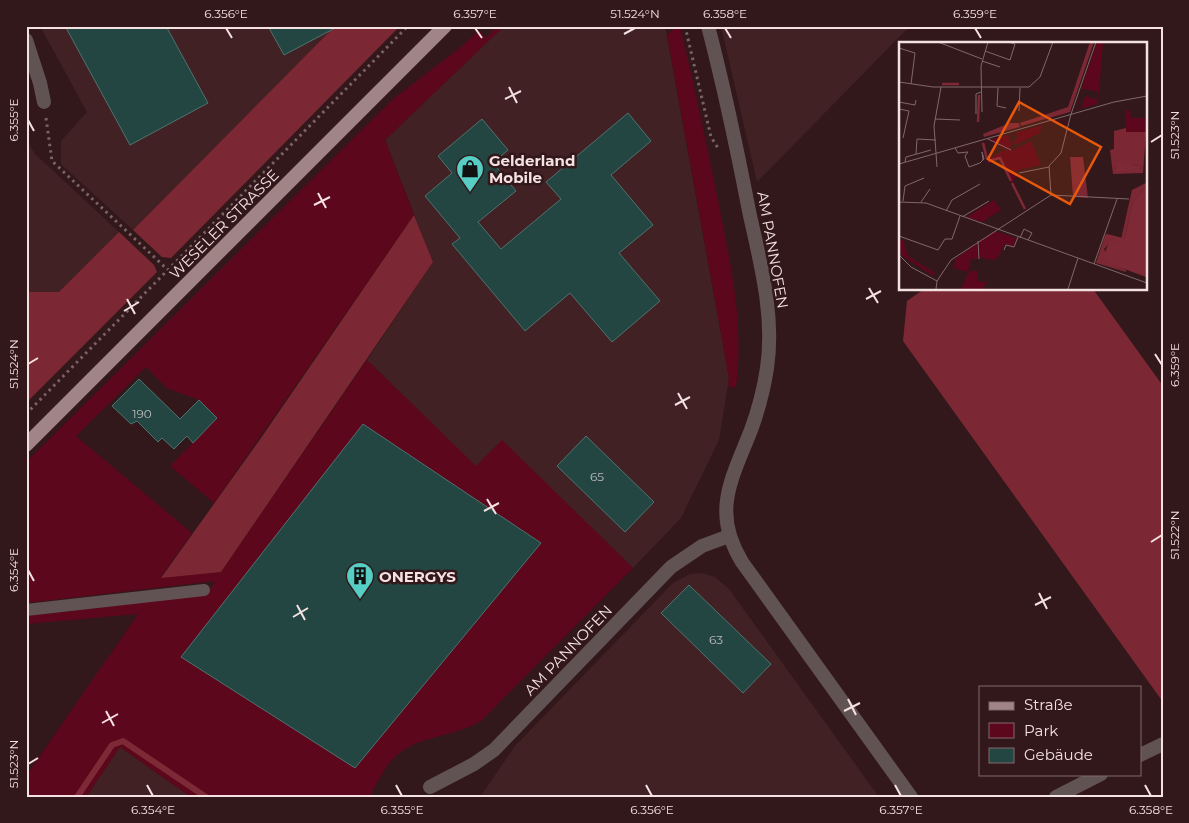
<svg xmlns="http://www.w3.org/2000/svg" width="1189" height="823" viewBox="0 0 1189 823" font-family="Montserrat,sans-serif">
  <style>
    .built { fill: #422124 }
    .green { fill: #5c071c }
    .forest { fill: #7c2834 }
    .lines { fill: none; stroke-linecap: round; stroke-linejoin: round }
    .stream { stroke: #7e2a36; stroke-width: 6 }
    .building { fill: #234643; stroke: #4e736f }
    .path { stroke: #7a6364; stroke-width: 3; stroke-dasharray: 2.5 4; stroke-linecap: butt }
    .service { stroke: #615354; stroke-width: 12 }
    .minor { stroke: #615354; stroke-width: 14 }
    .primary { stroke: #a18586; stroke-width: 14 }
    .ticks { fill: none; stroke: #f4e1e2; stroke-width: 2 }
    .labels { text-anchor: middle; dominant-baseline: central; stroke-width: 5; stroke-linejoin: round; paint-order: stroke }
    .number-label { font-size: 12px; fill: #c0baba }
    .poi-label { font-size: 15px; font-weight: bold; fill: #f4e1e2; stroke: #32181a; text-anchor: start }
    .street-label { font-size: 15px; fill: #f4e1e2; stroke: #32181a }
    .inset-river { fill: none; stroke: #7e2a36; stroke-width: 2.5 }
    .inset-road { fill: none; stroke: #80686a; stroke-width: 1 }
    .view { fill: #e8590c; fill-opacity: 0.15; stroke: #e8590c; stroke-width: 2.5 }
    .inset-edge { fill: none; stroke: #f4e1e2; stroke-width: 2.5 }
    .neatline { fill: none; stroke: #f4e1e2; stroke-width: 2 }
    .ticks-label { font-size: 12px; text-anchor: middle; fill: #f4e1e2 }
  </style>
  <rect width="100%" height="100%" fill="#32181a"/>
  <g class="built">
    <polygon points="40,26 329,26 332,29 133,230 61,164 61,141 87,112"/>
    <polygon points="504,26 665,26 729,378 719,440 681,518 633,568 502,441 476,467 367,360 433,262 385,140"/>
    <polygon points="721,26 910,26 757,182"/>
    <polygon points="26,139 35,154 119,232 59,292 30,292 26,296"/>
    <polygon points="702,573 715,577 729,589 879,797 480,797 515,746 673,583 690,574"/>
    <polygon points="120,747 191,797 86,797"/>
  </g>
  <g class="green">
    <path d="M 498,26 L 504,26 L 385,140 L 414,215 L 214,503 L 170,466 L 217,418 L 199,400 L 167,388 L 146,367 L 76,436 L 192,533 L 161,577 L 221,572 L 367,360 L 476,466 L 502,440 L 633,568 L 482,720 C 457,737 419,735 397,755 C 386,764 379,781 371,793 L 375,797 L 191,797 L 120,747 L 86,797 L 26,797 L 26,776 L 138,614 L 26,624 L 26,616 L 207,595 L 215,581 L 26,603 L 26,462 L 393,99 L 461,47 L 479,30 L 486,38 Z"/>
    <path d="M 680,26 C 694,84 706,142 718,200 C 731,268 744,318 736,388 L 728,386 L 729,378 L 667,35 L 675,28 Z"/>
  </g>
  <g class="forest">
    <polygon points="330,26 400,26 171,258 162,257 133,230 332,29"/>
    <polygon points="414,215 433,262 221,572 161,578 261,438"/>
    <polygon points="119,232 154,265 157,272 26,403 26,296 30,292 59,292"/>
    <polygon points="924,289 1093,289 1163,386 1163,702 903,341 907,301"/>
  </g>
  <g class="lines">
    <polyline class="stream" points="77,797 112,745 123,741 206,797"/>
  </g>
  <g class="building">
    <polygon points="65,26 166,26 208,103 130,145"/>
    <polygon points="268,26 339,26 284,55"/>
    <polygon points="628,113 651,141 611,175 653,225 619,253 660,301 612,342 570,293 525,331 452,244 460,238 425,196 452,173 438,156 482,119 508,150 493,163 516,191 478,222 501,249 561,199 546,182"/>
    <polygon points="139,379 180,419 199,400 217,418 193,443 187,436 174,449 162,438 158,442 137,421 131,424 112,406"/>
    <polygon points="363,424 541,543 355,768 181,657"/>
    <polygon points="586,436 654,502 625,532 557,466"/>
    <polygon points="689,585 771,664 743,693 661,613"/>
  </g>
  <g class="lines">
    <g class="path">
      <polyline points="685,26 711,137 718,148"/>
      <polyline points="46,118 52,161 169,271"/>
      <polyline points="26,414 408,26"/>
    </g>
    <polyline class="service" points="26,610 204,590"/>
    <g class="minor">
      <path d="M 708,26 C 724,87 737,149 749,211 C 760,262 775,315 767,368 C 764,388 758,411 751,430 C 732,479 711,511 742,562 L 911,797"/>
      <polyline points="26,40 40,83 44,102"/>
      <polyline points="1140,755 1163,744"/>
      <polyline points="430,787 474,764 494,750 671,567 702,546 729,536"/>
      <polyline points="1056,797 1101,774"/>
    </g>
    <polyline class="primary" points="26,445 445,26"/>
  </g>
  <path class="ticks" d="M 226,28 L 232,38M 475,28 L 482,38M 725,28 L 731,38M 975,28 L 981,38M 624,34 L 635,28M 509,87 L 517,103M 505,99 L 521,91M 28,120 L 34,131M 1151,142 L 1162,135M 318,193 L 326,208M 314,205 L 330,197M 869,288 L 878,303M 127,299 L 135,314M 866,299 L 881,291M 124,311 L 139,302M 1155,354 L 1162,365M 28,364 L 38,358M 678,393 L 687,409M 675,405 L 690,397M 487,499 L 496,514M 484,511 L 499,503M 1151,542 L 1162,535M 28,570 L 34,581M 1039,593 L 1047,609M 297,605 L 305,620M 1035,605 L 1051,597M 293,617 L 308,608M 848,699 L 856,715M 106,711 L 114,726M 844,711 L 860,703M 102,723 L 118,714M 28,764 L 38,758M 147,785 L 153,796M 396,785 L 402,796M 646,785 L 652,796M 895,785 L 901,796M 1145,785 L 1151,796"/>
  <defs>
    <symbol id="shop-pin" viewBox="-11 -11 22 30"><path d="M0 17L-7.5 6A9.5 9.5 0 1 1 7.5 6Z" fill="#56cec4" stroke="#32181a"/><path d="M-5-2.5h2.3a2.7 3.5 0 0 1 5.4 0H5L5.5 6h-11ZM-1.5-2.5h3a1.5 2.3 0 0 0-3 0Z" fill="#111"/></symbol>
    <symbol id="building-pin" viewBox="-11 -11 22 30"><path d="M0 17L-7.5 6A9.5 9.5 0 1 1 7.5 6Z" fill="#56cec4" stroke="#32181a"/><path d="M-4-6H4V6H1V3H-1V6H-4ZM-2.5-4.3h1.7v1.8h-1.7ZM.8-4.3h1.7v1.8H.8ZM-2.5-1h1.7V.8h-1.7ZM.8-1h1.7V.8H.8Z" fill="#111"/></symbol>
  </defs>
  <g fill-rule="evenodd">
    <use href="#shop-pin" x="454" y="153" width="32" height="43"/>
    <use href="#building-pin" x="344" y="560" width="32" height="43"/>
  </g>
  <g class="labels">
    <g class="number-label">
      <text x="142" y="413">190</text>
      <text x="597" y="476">65</text>
      <text x="716" y="639">63</text>
    </g>
    <g class="poi-label">
      <text x="489" y="160">Gelderland<tspan x="489" dy="17">Mobile</tspan></text>
      <text x="379" y="576">ONERGYS</text>
    </g>
    <g class="street-label">
      <text transform="translate(224 224) rotate(-45)">WESELER STRASSE</text>
      <text transform="translate(773 250) rotate(80)">AM PANNOFEN</text>
      <text transform="translate(568 650) rotate(-46)">AM PANNOFEN</text>
    </g>
  </g>
  <g transform="translate(899 42)">
    <rect width="248" height="248" fill="#32181a"/>
    <path d="M 198,0 L 204,0 L 199,62 L 177,68 L 182,49 L 178,67 L 182,66 L 186,54 L 199,58 L 199,49 L 182,47 ZM 227,68 L 231,68 L 232,76 L 247,76 L 247,90 L 227,90 ZM 165,77 L 167,78 L 168,80 L 167,85 L 166,78 L 142,84 L 141,91 L 116,103 L 114,99 L 119,97 L 117,91 L 109,93 L 113,104 L 110,106 L 114,108 L 132,99 L 142,123 L 116,129 L 119,135 L 114,138 L 125,167 L 100,116 L 89,122 L 83,101 L 40,113 L 89,99 L 112,109 L 90,98 ZM 88,99 L 106,107 L 106,108 L 90,116 L 85,100 ZM 95,158 L 102,168 L 83,180 L 67,175 ZM 96,189 L 117,196 L 114,204 L 106,202 L 97,218 L 86,217 L 81,215 L 81,199 ZM 0,197 L 4,198 L 9,214 L 36,231 L 34,234 L 2,213 ZM 78,201 L 79,217 L 72,217 L 69,230 L 55,226 L 56,217 ZM 70,229 L 79,229 L 78,239 L 88,240 L 84,247 L 62,247 Z" fill="#5c071c" fill-rule="evenodd"/>
    <path d="M 191,0 L 195,0 L 171,70 L 122,84 L 121,81 L 169,65 ZM 111,81 L 120,81 L 121,85 L 85,95 L 84,92 ZM 227,86 L 227,90 L 247,90 L 244,131 L 214,132 L 211,108 L 215,107 L 215,89 ZM 229,119 L 234,124 L 241,123 L 242,129 L 217,129 L 216,120 ZM 171,115 L 184,115 L 189,156 L 174,155 ZM 247,141 L 247,145 L 234,160 L 225,199 L 213,199 L 205,207 L 211,221 L 227,228 L 227,230 L 197,221 L 206,193 L 222,197 L 233,148 Z" fill="#7c2834" fill-rule="evenodd"/>
    <path d="M 229,118 L 234,124 L 241,123 L 242,129 L 217,129 L 216,120 ZM 247,145 L 248,145 L 247,235 L 209,221 L 204,214 L 211,199 L 225,199 L 234,160 Z" fill="#7e2a36"/>
    <path class="inset-river" d="M 43,42 L 60,42M 79,80 L 80,53M 84,101 L 88,117M 89,119 L 101,116 L 112,139M 113,141 L 126,167M 207,193 L 226,198"/>
    <path class="inset-road" d="M 39,0 L 83,17M 0,6 L 16,11 L 12,42M 86,9 L 111,18 L 116,2 L 109,0M 83,19 L 101,25M 0,40 L 34,45 L 130,45 L 141,35 L 154,0M 99,46 L 98,64 L 107,66M 0,60 L 16,63 L 17,58M 0,67 L 10,69 L 4,96M 120,69 L 121,46M 83,70 L 82,24 L 89,0M 77,72 L 77,52 L 82,50M 172,72 L 197,0M 36,77 L 61,78M 89,97 L 112,108M 56,106 L 59,111 L 69,110 L 66,114 L 70,125 L 81,121 L 85,117 L 83,110 L 84,118M 17,112 L 18,97 L 37,98M 6,120 L 7,115 L 32,108M 0,122 L 215,60 L 248,54M 38,125 L 35,84 L 42,45M 120,131 L 150,125M 152,153 L 230,157M 4,159 L 6,144 L 25,136M 0,160 L 27,161 L 248,241M 22,160 L 31,147M 47,169 L 53,158 L 81,142M 63,175 L 90,159M 0,194 L 39,208 L 46,197 L 53,197 L 61,174M 121,196 L 125,187 L 133,191 L 129,198M 79,199 L 80,217M 105,208 L 107,203 L 115,205 L 119,195M 0,213 L 12,225 L 38,239M 195,222 L 218,157M 37,247 L 38,239 L 52,218 L 152,153 L 150,124 L 162,111 L 172,72M 169,247 L 179,216"/>
    <path class="view" d="M 120,60 L 202,105 L 171,162 L 89,117 Z"/>
    <rect width="248" height="248" class="inset-edge"/>
  </g>
  <rect width="1189" height="823" fill="none" stroke="#32181a" stroke-width="55"/>
  <rect x="979" y="686" width="162" height="90" fill="#32181a" stroke="#80686a"/>
  <rect x="989" y="702" width="25" height="8" fill="#a18586" stroke="#80686a"/>
  <text x="1024" y="710" font-size="15" fill="#f4e1e2">Straße</text>
  <rect x="989" y="723" width="25" height="15" fill="#5c071c" stroke="#80686a"/>
  <text x="1024" y="736" font-size="15" fill="#f4e1e2">Park</text>
  <rect x="989" y="748" width="25" height="15" fill="#234643" stroke="#80686a"/>
  <text x="1024" y="760" font-size="15" fill="#f4e1e2">Gebäude</text>
  <rect x="28" y="28" width="1134" height="768" class="neatline"/>
  <g class="ticks-label">
    <text x="226" y="18">6.356°E</text>
    <text x="475" y="18">6.357°E</text>
    <text x="635" y="18">51.524°N</text>
    <text x="725" y="18">6.358°E</text>
    <text x="975" y="18">6.359°E</text>
    <text transform="translate(14 120) rotate(-90)" y="4">6.355°E</text>
    <text transform="translate(1175 135) rotate(-90)" y="4">51.523°N</text>
    <text transform="translate(14 364) rotate(-90)" y="4">51.524°N</text>
    <text transform="translate(1175 365) rotate(-90)" y="4">6.359°E</text>
    <text transform="translate(1175 535) rotate(-90)" y="4">51.522°N</text>
    <text transform="translate(14 570) rotate(-90)" y="4">6.354°E</text>
    <text transform="translate(14 764) rotate(-90)" y="4">51.523°N</text>
    <text x="153" y="814">6.354°E</text>
    <text x="402" y="814">6.355°E</text>
    <text x="652" y="814">6.356°E</text>
    <text x="901" y="814">6.357°E</text>
    <text x="1151" y="814">6.358°E</text>
  </g>
</svg>
